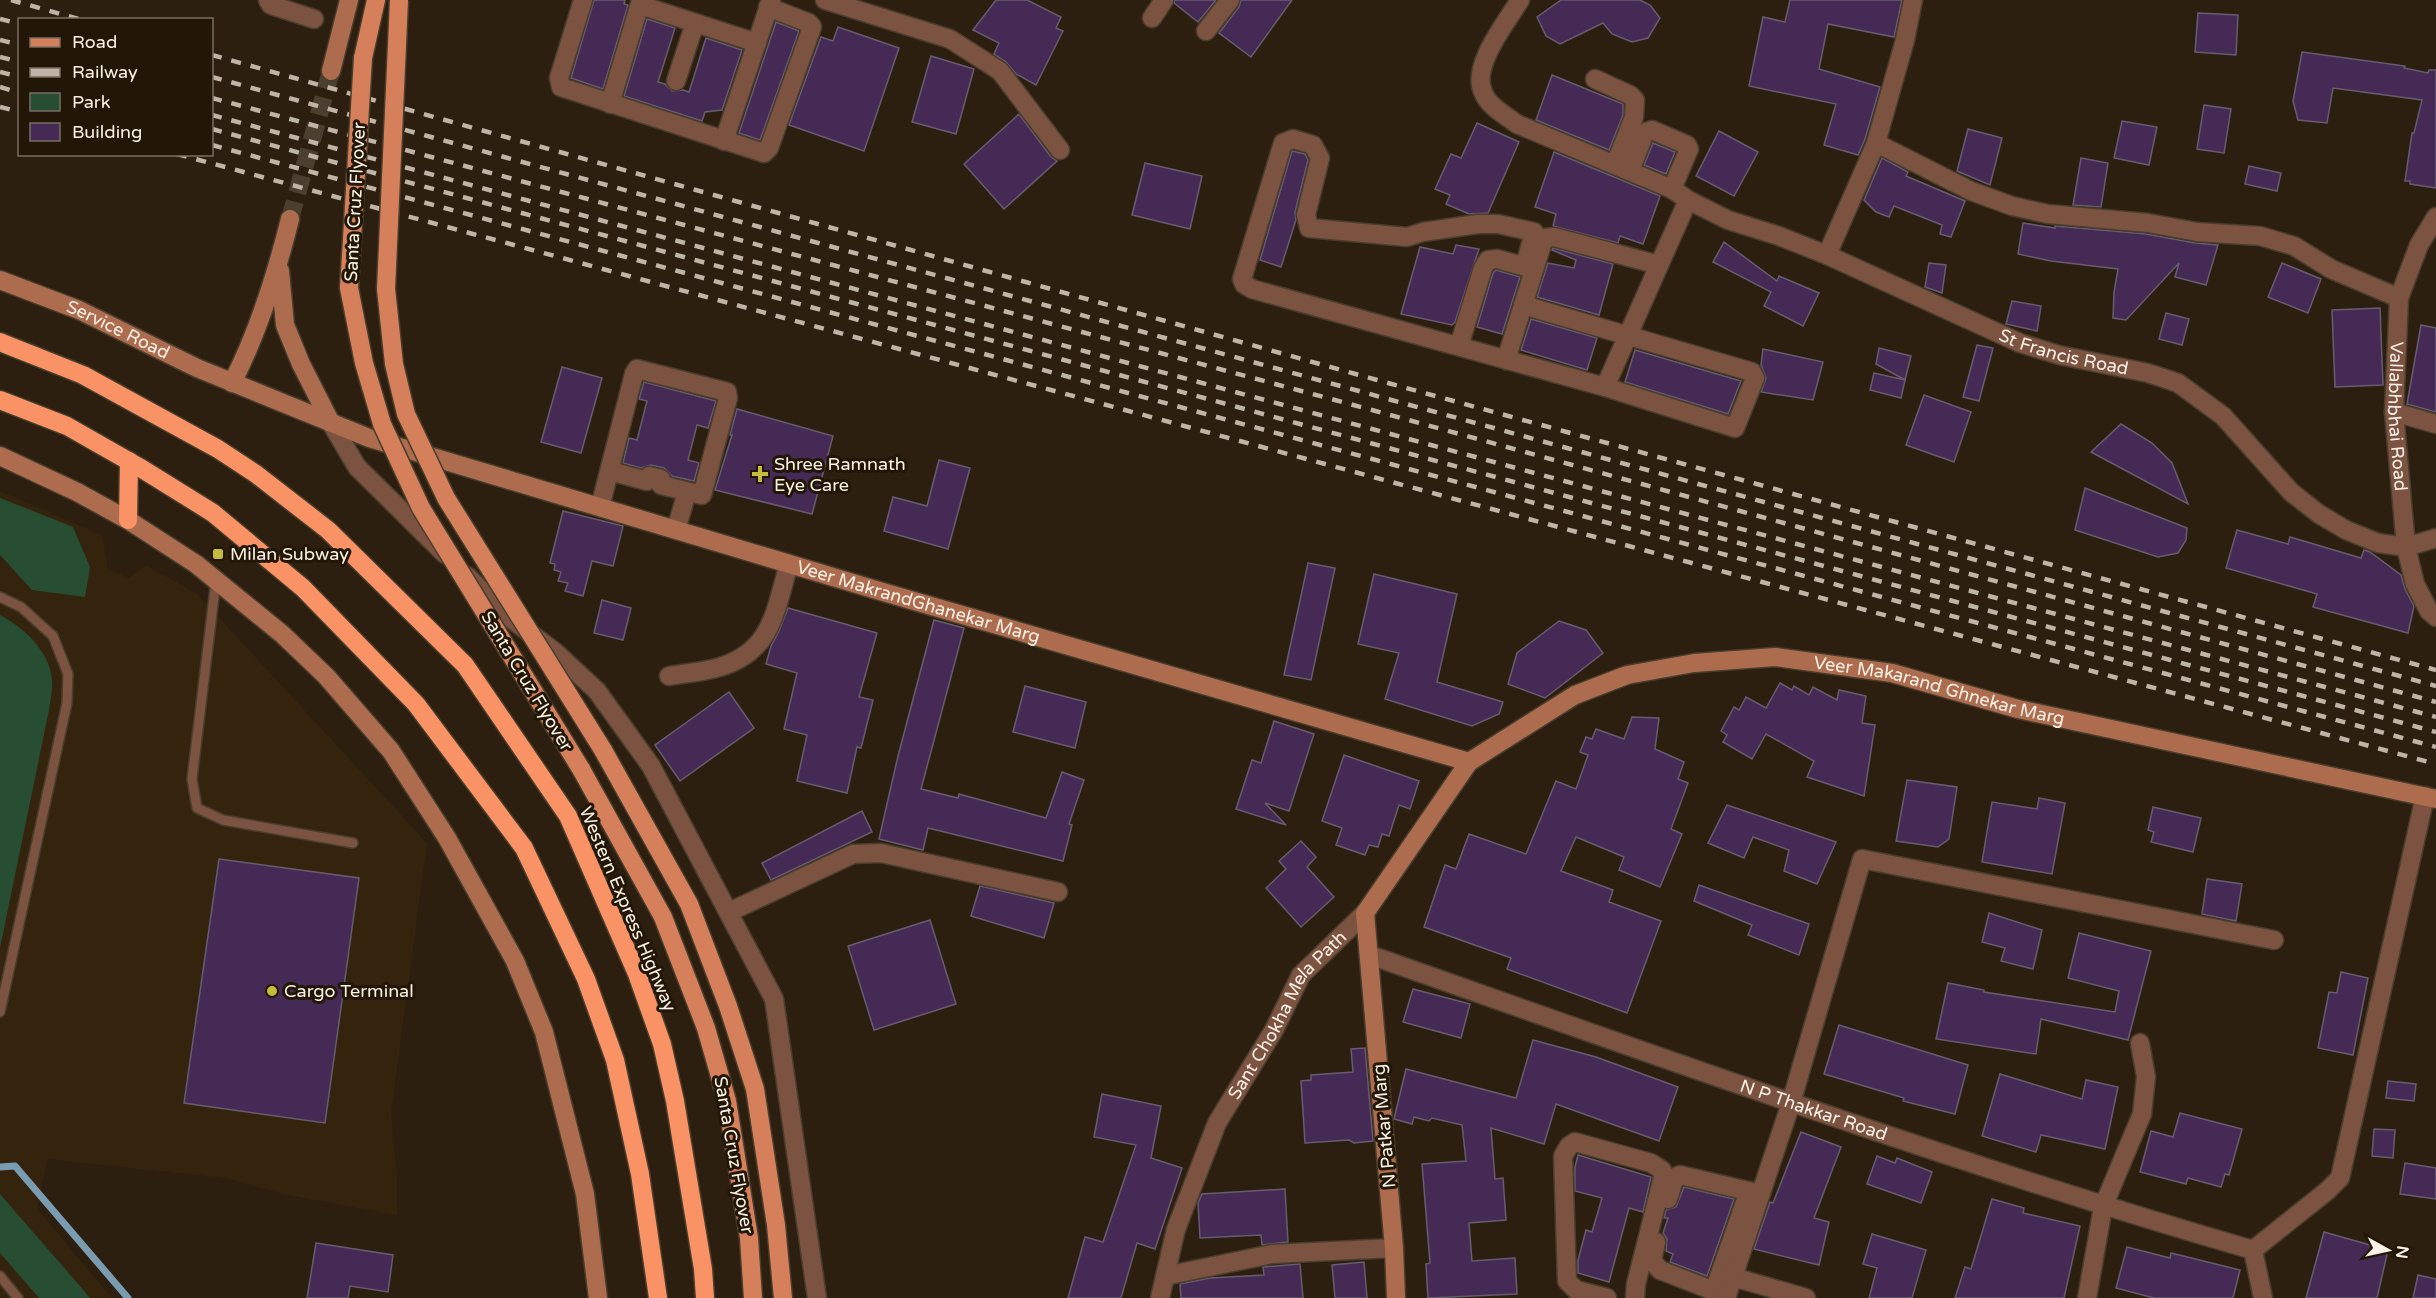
<svg xmlns="http://www.w3.org/2000/svg" width="2436" height="1298" viewBox="0 0 2436 1298" font-family="'Varela Round',sans-serif">
  <style>
    .built { fill: #35240d }
    .green { fill: #274d32 }
    .lines { fill: none; stroke-linecap: round; stroke-linejoin: round }
    .stream { stroke: #799cb0; stroke-width: 7 }
    .building { fill: #452a55; stroke: #675c6f; stroke-width: 1.5 }
    .secondary-tunnel { stroke: #4b3f2f; stroke-width: 18; stroke-dasharray: 18 9; stroke-linecap: butt }
    .lane-casing { stroke: #493d2d; stroke-width: 12 }
    .street-casing { stroke: #493d2d; stroke-width: 21 }
    .secondary-casing { stroke: #493d2d; stroke-width: 21 }
    .primary-casing { stroke: #493d2d; stroke-width: 21 }
    .highway-casing { stroke: #493d2d; stroke-width: 21 }
    .lane { stroke: #7c5240; stroke-width: 9 }
    .street { stroke: #7c5240; stroke-width: 18 }
    .secondary { stroke: #ae6c4f; stroke-width: 18 }
    .primary { stroke: #d6805b; stroke-width: 18 }
    .highway { stroke: #f99264; stroke-width: 18 }
    .rail { stroke: #beb4a7; stroke-width: 4.5; stroke-dasharray: 10 10; stroke-linecap: butt }
    .primary-bridge-casing { stroke: #493d2d; stroke-width: 21; stroke-linecap: butt }
    .primary-bridge { stroke: #d6805b; stroke-width: 18 }
    .poi-dot { fill: #c5bc3d; stroke: #221606; stroke-width: 2 }
    .labels { text-anchor: middle; dominant-baseline: central; stroke-width: 6; stroke-linejoin: round; paint-order: stroke }
    .street-label { font-size: 18px; fill: #fbf2e7; stroke: #221606 }
    .poi-label { font-size: 18px; fill: #fbf2e7; stroke: #221606; text-anchor: start }
  </style>
  <rect width="100%" height="100%" fill="#2c1f0f"/>
  <polygon class="built" points="0,491 102,535 108,569 129,578 146,565 197,594 427,843 391,1113 397,1179 397,1215 283,1194 226,1178 47,1159 37,1209 112,1298 0,1298"/>
  <g class="green">
    <polygon points="0,498 73,527 90,567 85,597 32,590 0,555"/>
    <path d="M 0,615 C 24,627 51,653 52,681 C 53,691 50,701 49,710 L 0,948 Z"/>
    <polygon points="0,1194 86,1293 90,1298 39,1298 0,1253"/>
  </g>
  <g class="lines">
    <polyline class="stream" points="0,1167 15,1166 128,1298"/>
  </g>
  <g class="building">
    <polygon points="594,0 625,0 624,4 628,5 603,89 571,78"/>
    <polygon points="996,0 1027,0 1061,17 1056,28 1063,31 1036,85 1016,74 1006,62 994,54 999,43 973,30"/>
    <polygon points="1175,0 1216,0 1198,22 1174,3"/>
    <polygon points="1241,0 1292,0 1251,57 1219,33 1239,7"/>
    <polygon points="1561,0 1640,0 1650,5 1660,18 1648,38 1632,42 1612,34 1603,23 1560,44 1546,36 1537,17"/>
    <polygon points="1790,0 1902,0 1894,37 1828,24 1819,69 1880,87 1865,139 1858,155 1824,145 1836,104 1749,86 1763,17 1785,22"/>
    <polygon points="2198,13 2238,15 2236,55 2195,52"/>
    <polygon points="647,19 675,28 658,82 665,84 672,91 683,90 689,92 706,38 742,50 722,110 705,112 702,121 624,96"/>
    <polygon points="776,22 799,31 760,140 739,133"/>
    <polygon points="838,27 899,48 864,151 789,125 821,37 833,41"/>
    <polygon points="2302,52 2405,66 2404,68 2428,73 2429,70 2436,70 2436,188 2410,184 2410,181 2405,181 2412,133 2414,133 2422,100 2333,88 2327,123 2298,120 2293,101"/>
    <polygon points="931,56 974,69 956,134 912,122"/>
    <polygon points="1552,75 1623,104 1623,115 1609,150 1536,120"/>
    <polygon points="2204,105 2231,109 2224,153 2197,149"/>
    <polygon points="1019,114 1051,157 1057,161 1004,209 964,164"/>
    <polygon points="2122,121 2157,127 2149,165 2114,158"/>
    <polygon points="1477,123 1519,142 1488,213 1469,214 1446,204 1450,195 1435,189 1451,154 1461,158"/>
    <polygon points="1968,129 2002,138 1990,185 1957,171"/>
    <polygon points="1719,131 1758,152 1734,196 1696,176"/>
    <polygon points="1653,143 1675,152 1666,174 1644,165"/>
    <polygon points="1292,151 1305,154 1308,160 1295,212 1296,220 1281,267 1260,260"/>
    <polygon points="1554,152 1660,196 1643,244 1620,236 1618,243 1553,226 1556,214 1535,207"/>
    <polygon points="1882,158 1908,172 1906,176 1965,201 1951,237 1940,234 1942,225 1894,206 1889,217 1876,212 1864,200"/>
    <polygon points="2081,158 2108,163 2101,207 2073,205"/>
    <polygon points="1145,163 1202,176 1190,229 1132,215"/>
    <polygon points="2249,166 2281,173 2277,191 2245,184"/>
    <polygon points="2023,223 2055,228 2055,226 2146,234 2195,243 2218,245 2206,285 2175,277 2179,263 2126,320 2113,318 2114,292 2118,269 2051,261 2018,254"/>
    <polygon points="1724,242 1777,281 1779,276 1819,293 1803,326 1764,306 1771,292 1713,262"/>
    <polygon points="1456,245 1479,249 1455,322 1452,325 1401,314 1420,247 1453,254"/>
    <polygon points="1553,248 1613,264 1599,315 1537,297 1548,263 1574,268 1576,260 1552,250"/>
    <polygon points="1929,263 1946,265 1942,293 1925,287"/>
    <polygon points="2282,263 2321,279 2308,313 2268,297"/>
    <polygon points="1496,270 1520,277 1502,334 1477,327 1493,273"/>
    <polygon points="2012,301 2041,306 2037,331 2006,324"/>
    <polygon points="2380,308 2383,385 2335,387 2332,310"/>
    <polygon points="2166,313 2189,319 2182,345 2159,339"/>
    <polygon points="1531,319 1597,338 1587,370 1521,350"/>
    <polygon points="2421,325 2436,328 2436,412 2407,404"/>
    <polygon points="1977,345 1993,348 1979,401 1963,397"/>
    <polygon points="1879,348 1911,356 1905,380 1876,364"/>
    <polygon points="1763,349 1823,362 1813,400 1761,392 1766,378 1761,365"/>
    <polygon points="1635,350 1741,381 1728,414 1625,382"/>
    <polygon points="562,367 602,378 581,453 541,442"/>
    <polygon points="1874,373 1905,380 1901,398 1870,390"/>
    <polygon points="644,382 716,401 708,428 697,425 688,460 699,463 694,481 672,476 664,468 651,465 641,468 623,463 629,438 637,440 647,401 639,399"/>
    <polygon points="1924,395 1971,412 1954,462 1906,445"/>
    <polygon points="737,409 833,436 812,514 715,490 732,435 730,435"/>
    <polygon points="2121,424 2152,443 2172,463 2188,504 2091,452"/>
    <polygon points="939,460 970,468 948,549 884,531 893,497 927,506"/>
    <polygon points="2085,488 2187,528 2186,540 2178,553 2158,557 2075,530"/>
    <polygon points="563,511 623,526 613,566 592,561 583,596 565,591 568,583 558,581 561,572 554,570 555,564 550,563"/>
    <polygon points="2237,530 2288,544 2290,537 2361,558 2364,550 2370,552 2401,575 2405,589 2414,606 2408,633 2313,607 2317,594 2226,568"/>
    <polygon points="1308,563 1335,568 1311,680 1284,675"/>
    <polygon points="1374,574 1457,594 1437,682 1503,702 1499,714 1472,726 1385,699 1399,653 1358,644"/>
    <polygon points="602,600 631,608 623,640 594,633"/>
    <polygon points="788,608 877,633 859,697 873,700 861,748 857,747 847,793 797,781 807,735 784,729 797,673 766,664 771,646 779,631"/>
    <polygon points="934,620 964,628 921,789 958,798 959,794 1046,818 1062,772 1084,780 1069,824 1072,825 1063,861 928,828 923,850 879,839 898,756"/>
    <polygon points="1559,621 1586,630 1603,653 1545,698 1508,684 1517,653"/>
    <polygon points="1780,683 1792,690 1794,686 1809,695 1813,687 1837,700 1839,690 1866,696 1862,723 1875,725 1864,796 1807,777 1814,761 1766,734 1752,759 1723,742 1727,735 1721,731 1734,707 1739,710 1746,697 1766,708"/>
    <polygon points="1025,686 1086,702 1075,748 1013,732"/>
    <polygon points="729,692 754,728 680,781 655,745"/>
    <polygon points="1632,717 1659,718 1655,749 1684,762 1678,779 1688,783 1671,829 1682,834 1660,887 1619,870 1624,857 1576,837 1561,871 1613,890 1609,902 1661,921 1627,1013 1507,969 1511,958 1424,927 1445,865 1456,869 1469,834 1526,854 1556,781 1576,789 1588,755 1580,752 1586,737 1592,739 1596,729 1624,739"/>
    <polygon points="1274,721 1314,734 1289,811 1265,803 1286,825 1236,809 1252,760 1261,763"/>
    <polygon points="1344,755 1419,781 1410,809 1399,805 1389,836 1382,834 1378,847 1369,845 1365,855 1336,845 1342,828 1322,821"/>
    <polygon points="1907,780 1957,787 1949,839 1938,847 1896,841"/>
    <polygon points="2039,798 2065,803 2052,874 1982,862 1992,802 2037,809"/>
    <polygon points="1727,805 1836,842 1817,884 1784,871 1789,850 1753,837 1744,858 1708,843"/>
    <polygon points="2153,807 2201,818 2193,852 2151,842 2154,832 2148,830"/>
    <polygon points="862,811 872,832 771,880 762,863"/>
    <polygon points="1301,841 1316,857 1307,867 1334,897 1301,927 1266,888 1286,869 1279,861"/>
    <polygon points="219,859 359,878 325,1123 184,1103"/>
    <polygon points="2207,879 2242,884 2236,921 2202,914"/>
    <polygon points="1699,885 1809,924 1799,955 1748,935 1752,925 1694,901"/>
    <polygon points="980,886 1054,903 1044,938 971,916"/>
    <polygon points="1989,913 2042,930 2033,969 2001,961 2005,948 1982,942"/>
    <polygon points="930,920 956,1004 874,1030 848,946"/>
    <polygon points="2079,933 2151,951 2128,1040 2041,1019 2036,1054 1936,1039 1948,983 1984,990 1984,992 2115,1012 2119,991 2068,978"/>
    <polygon points="2341,972 2368,978 2353,1055 2318,1048 2329,992 2337,993"/>
    <polygon points="1413,989 1470,1004 1461,1038 1403,1022"/>
    <polygon points="1839,1025 1968,1065 1955,1114 1903,1101 1904,1098 1824,1074"/>
    <polygon points="1533,1040 1596,1057 1678,1087 1659,1141 1556,1104 1544,1144 1491,1128 1495,1179 1503,1178 1506,1220 1469,1223 1472,1261 1515,1258 1517,1294 1428,1298 1426,1264 1430,1263 1422,1164 1466,1161 1462,1125 1432,1118 1429,1121 1414,1117 1412,1124 1394,1119 1406,1069 1516,1098"/>
    <polygon points="1365,1048 1373,1141 1354,1143 1349,1140 1305,1143 1301,1081 1311,1080 1311,1075 1353,1072 1351,1049"/>
    <polygon points="2000,1074 2082,1099 2086,1080 2118,1087 2105,1149 2041,1135 2036,1152 1982,1136"/>
    <polygon points="2388,1081 2416,1084 2414,1101 2386,1098"/>
    <polygon points="1102,1094 1161,1106 1151,1158 1182,1168 1155,1249 1137,1243 1121,1298 1068,1298 1085,1237 1103,1242 1136,1145 1094,1137"/>
    <polygon points="2180,1113 2242,1129 2229,1175 2225,1174 2221,1187 2188,1178 2186,1184 2140,1172 2151,1131 2173,1137"/>
    <polygon points="2374,1129 2395,1130 2393,1158 2372,1156"/>
    <polygon points="1801,1132 1841,1147 1814,1218 1829,1222 1819,1265 1754,1249 1770,1202 1773,1203"/>
    <polygon points="1578,1155 1651,1177 1643,1212 1629,1208 1609,1282 1578,1273 1578,1260 1586,1230 1592,1232 1602,1198 1575,1191 1575,1167"/>
    <polygon points="1877,1156 1895,1163 1897,1158 1932,1172 1921,1203 1867,1184"/>
    <polygon points="2405,1163 2436,1168 2436,1199 2400,1194"/>
    <polygon points="1684,1187 1734,1199 1707,1276 1670,1262 1673,1254 1666,1251 1667,1239 1663,1233 1668,1218 1664,1218 1666,1210 1676,1207"/>
    <polygon points="1285,1189 1288,1242 1262,1245 1261,1235 1200,1238 1198,1203 1202,1194"/>
    <polygon points="1992,1199 2024,1208 2023,1213 2080,1226 2064,1298 1955,1298 1965,1267 1971,1269"/>
    <polygon points="2324,1232 2388,1250 2377,1298 2306,1298"/>
    <polygon points="1872,1234 1926,1250 1912,1298 1869,1298 1877,1268 1863,1264"/>
    <polygon points="316,1243 393,1255 388,1292 350,1286 348,1298 307,1298"/>
    <polygon points="2127,1247 2170,1258 2171,1253 2240,1270 2233,1298 2154,1298 2116,1288"/>
    <polygon points="1364,1262 1367,1298 1335,1298 1332,1265"/>
    <polygon points="1300,1264 1303,1298 1181,1298 1180,1284 1210,1278 1264,1275 1263,1267"/>
    <polygon points="2418,1275 2436,1279 2436,1298 2413,1298"/>
  </g>
  <g class="lines">
    <polyline class="secondary-tunnel" points="290,219 331,71"/>
    <defs>
      <g id="lane">
        <polyline points="216,580 192,779 197,808 223,820 353,843"/>
        <polyline points="0,597 21,607 53,636 68,674 67,703 0,1012"/>
        <polyline points="0,1276 18,1298"/>
      </g>
      <g id="street">
        <polyline points="268,0 271,5 314,19"/>
        <polyline points="583,0 559,78 561,87 764,153 769,148 812,27 809,23 768,7"/>
        <polyline points="825,0 950,39 1000,71 1060,150"/>
        <path id="s1" d="M 1520,0 C 1506,23 1471,66 1483,92 C 1488,106 1505,115 1517,124 L 1672,189 L 1688,200 L 1728,220 L 1779,236 L 1827,255 L 2020,343 L 2059,355 L 2148,373 L 2178,383 L 2223,416 L 2291,492 L 2319,514 L 2346,530 L 2378,543 L 2406,547 L 2436,538"/>
        <polyline points="640,5 757,43"/>
        <polyline points="1152,18 1164,0"/>
        <polyline points="1206,31 1230,0"/>
        <polyline points="1595,79 1630,95 1635,100 1634,117 1615,165"/>
        <polyline points="676,81 695,23"/>
        <polyline points="610,104 641,0"/>
        <polyline points="724,141 771,0"/>
        <polyline points="1876,143 1971,191 2012,206 2048,214 2148,223 2197,232 2260,236 2294,246 2331,269 2399,298"/>
        <polyline points="1630,171 1644,135 1646,132 1652,130 1687,145 1689,149 1672,189"/>
        <path id="s2" d="M 2436,217 L 2419,245 L 2399,298 L 2394,412 L 2406,547 L 2415,584 L 2429,611 L 2436,617"/>
        <polyline points="1827,255 1876,143 1905,40 1913,0"/>
        <polyline points="1525,266 1534,232 1498,224 1478,224 1423,232 1407,237 1309,228 1306,215 1320,158 1313,145 1293,139 1283,143 1242,279 1244,284 1252,289 1605,387 1688,200"/>
        <polyline points="1523,305 1752,372 1755,378 1735,428 1605,387"/>
        <polyline points="1459,346 1483,268 1488,260 1497,259 1534,269"/>
        <polyline points="1506,360 1544,238 1554,237 1659,265"/>
        <polyline points="2394,412 2436,424"/>
        <polyline points="331,423 357,467 445,554"/>
        <polyline points="600,507 634,374 637,369 727,392 728,398 702,495 661,485 661,479 649,476 647,481 610,471"/>
        <polyline points="676,530 687,492"/>
        <polyline points="467,576 505,614 555,652 597,691 651,766 774,999 817,1298"/>
        <path d="M 669,676 C 686,673 704,672 720,667 C 773,651 775,610 789,564"/>
        <polyline points="729,912 853,854 881,853 1058,892"/>
        <path id="s3" d="M 1370,955 C 1663,1058 1955,1164 2253,1250 L 2263,1298"/>
        <polyline points="1668,1199 1675,1177 1680,1175 1761,1194"/>
        <polyline points="1656,1242 1652,1261 1660,1270 1727,1296"/>
        <polyline points="2253,1250 2327,1191 2340,1178 2425,796"/>
        <polyline points="1165,1276 1272,1254 1394,1248"/>
        <polyline points="1733,1277 1806,1298"/>
        <polyline points="1714,1291 1749,1191"/>
        <path id="s4" d="M 1160,1298 L 1176,1229 L 1217,1123 L 1274,1030 L 1301,975 L 1365,913"/>
        <polyline points="1607,1298 1576,1290 1567,1281 1563,1156 1569,1146 1575,1142 1651,1163 1662,1170 1663,1177 1636,1284 1635,1298"/>
        <polyline points="1726,1298 1791,1103 1862,859 2274,940"/>
        <polyline points="2087,1298 2103,1207 2142,1114 2146,1077 2140,1043"/>
      </g>
      <g id="secondary">
        <polyline points="331,71 349,0"/>
        <polyline points="280,271 285,325 301,364 331,423"/>
        <path id="s5" d="M 0,280 L 79,310 L 197,368 L 369,438 L 883,592 L 1469,762"/>
        <path d="M 232,383 C 259,331 276,275 290,219"/>
        <polyline points="0,456 77,492 128,520 196,564 282,634 326,676 391,751 447,838 515,961 544,1032 585,1194 598,1298"/>
        <path id="s6" d="M 1396,1298 L 1394,1248 L 1365,913 L 1469,762 L 1575,695 L 1627,675 L 1694,663 L 1775,657 L 1892,673 L 2018,709 L 2436,799"/>
      </g>
      <g id="primary">
        <polyline points="363,58 376,0"/>
        <polyline points="603,750 689,904 728,1006 755,1089 776,1225 783,1298"/>
        <polyline points="581,769 663,917 706,1028 727,1101 749,1238 753,1298"/>
      </g>
      <g id="highway">
        <polyline points="0,342 83,375 218,449 256,474 328,530 465,665 568,816 637,974 662,1044 675,1101 703,1269 705,1298"/>
        <polyline points="0,400 67,426 139,467 213,513 303,588 416,704 524,848 586,979 615,1060 640,1174 658,1298"/>
        <polyline points="128,520 129,461"/>
      </g>
    </defs>
    <use href="#lane" class="lane-casing"/>
    <use href="#street" class="street-casing"/>
    <use href="#secondary" class="secondary-casing"/>
    <use href="#primary" class="primary-casing"/>
    <use href="#highway" class="highway-casing"/>
    <use href="#lane" class="lane"/>
    <use href="#street" class="street"/>
    <use href="#secondary" class="secondary"/>
    <use href="#primary" class="primary"/>
    <use href="#highway" class="highway"/>
    <g class="rail">
      <polyline points="11,0 82,20"/>
      <polyline points="0,19 20,24"/>
      <polyline points="0,40 20,45"/>
      <polyline points="212,55 1377,380 2436,670"/>
      <polyline points="0,57 20,62"/>
      <polyline points="0,72 20,77"/>
      <polyline points="212,77 2436,686"/>
      <polyline points="0,87 20,93"/>
      <polyline points="212,98 1372,410 2436,702"/>
      <polyline points="0,107 20,112"/>
      <polyline points="212,115 2436,717"/>
      <polyline points="212,129 2436,732"/>
      <polyline points="212,145 2436,747"/>
      <polyline points="177,154 2436,764"/>
    </g>
    <defs>
      <g id="primary-bridge">
        <polyline points="399,0 386,289 394,364 406,414 446,498 603,750"/>
        <polyline points="363,58 349,288 364,363 382,424 421,508 581,769"/>
      </g>
    </defs>
    <use href="#primary-bridge" class="primary-bridge-casing"/>
    <use href="#primary-bridge" class="primary-bridge"/>
  </g>
  <g class="poi-dot">
    <path d="M757 465h6v6h6v6h-6v6h-6v-6h-6v-6h6z"/>
    <rect x="212" y="548" width="12" height="12" rx="3"/>
    <circle cx="272" cy="991" r="6"/>
  </g>
  <g class="labels">
    <g class="street-label">
      <text transform="translate(355 202) rotate(-87)">Santa Cruz Flyover</text>
      <text stroke="none"><textPath href="#s5" startOffset="128">Service Road</textPath></text>
      <text stroke="none"><textPath href="#s1" startOffset="744">St Francis Road</textPath></text>
      <text stroke="none"><textPath href="#s2" startOffset="208">Vallabhbhai Road</textPath></text>
      <text stroke="none"><textPath href="#s5" startOffset="975">Veer MakrandGhanekar Marg</textPath></text>
      <text transform="translate(527 681) rotate(59)">Santa Cruz Flyover</text>
      <text stroke="none"><textPath href="#s6" startOffset="1068">Veer Makarand Ghnekar Marg</textPath></text>
      <text transform="translate(628 909) rotate(67)">Western Express Highway</text>
      <text stroke="none"><textPath href="#s4" startOffset="314">Sant Chokha Mela Path</textPath></text>
      <text stroke="none"><textPath href="#s3" startOffset="470">N P Thakkar Road</textPath></text>
      <text transform="translate(1384 1126) rotate(-95)">N Patkar Marg</text>
      <text transform="translate(734 1155) rotate(80)">Santa Cruz Flyover</text>
    </g>
    <g class="poi-label">
      <text x="774" y="464">Shree Ramnath<tspan x="774" dy="21">Eye Care</tspan></text>
      <text x="230" y="554">Milan Subway</text>
      <text x="284" y="991">Cargo Terminal</text>
    </g>
  </g>
  <rect x="18" y="18" width="195" height="138" fill="#221606" stroke="#796e60" stroke-width="1.5"/>
  <rect x="30" y="38" width="30" height="9" fill="#d6805b" stroke="#796e60" stroke-width="1.5"/>
  <text x="72" y="48" font-size="18" fill="#fbf2e7">Road</text>
  <rect x="30" y="68" width="30" height="9" fill="#beb4a7" stroke="#796e60" stroke-width="1.5"/>
  <text x="72" y="78" font-size="18" fill="#fbf2e7">Railway</text>
  <rect x="30" y="93" width="30" height="18" fill="#274d32" stroke="#796e60" stroke-width="1.5"/>
  <text x="72" y="108" font-size="18" fill="#fbf2e7">Park</text>
  <rect x="30" y="123" width="30" height="18" fill="#452a55" stroke="#796e60" stroke-width="1.5"/>
  <text x="72" y="138" font-size="18" fill="#fbf2e7">Building</text>
  <g transform="translate(2388 1250) rotate(98)" stroke="#221606" stroke-width="4.5" paint-order="stroke">
  <path d="M0-4.5L10 22L0 15L-10 22Z" fill="#fbf2e7"/>
  <text y="-9" font-size="16" font-weight="bold" text-anchor="middle" fill="#fbf2e7">N</text>
  </g>
</svg>
